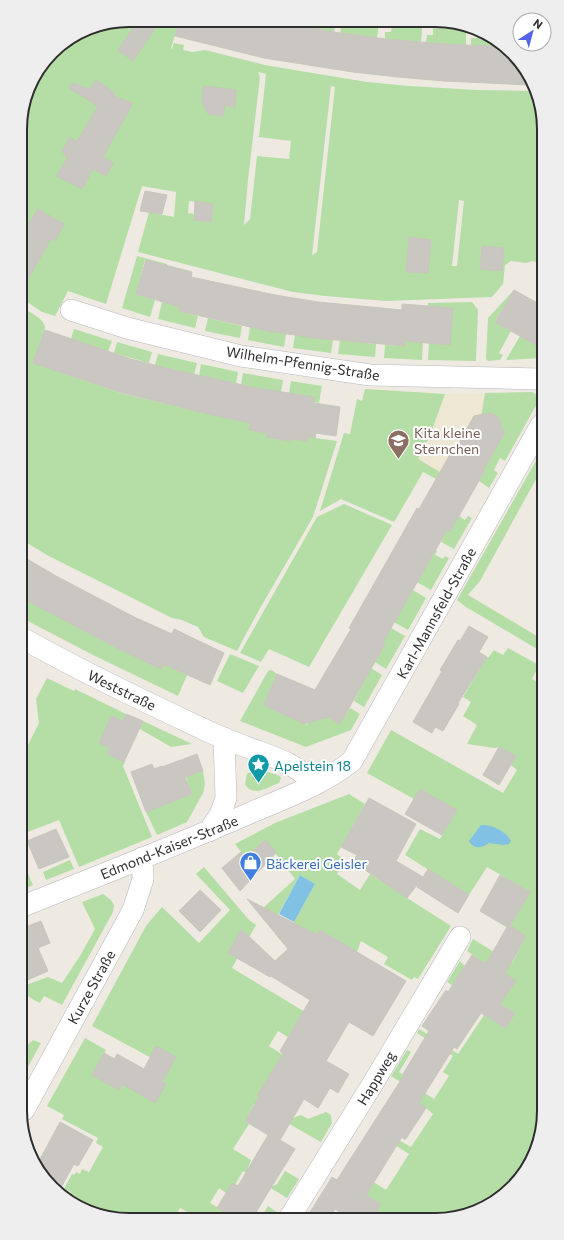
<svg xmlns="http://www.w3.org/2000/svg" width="564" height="1240" viewBox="0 0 564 1240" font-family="Commissioner,sans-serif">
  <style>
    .education { fill: #ede7d4 }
    .green { fill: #b4dea5; fill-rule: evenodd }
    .water { fill: #81c1e4 }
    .building { fill: #cac6c1; stroke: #c9c6bc }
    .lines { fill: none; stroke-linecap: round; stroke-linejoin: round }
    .street-casing { stroke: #b6b7c0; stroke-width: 22 }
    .street { stroke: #fff; stroke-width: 21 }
    .labels { text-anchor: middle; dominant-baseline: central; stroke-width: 4; stroke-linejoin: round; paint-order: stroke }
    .street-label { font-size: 14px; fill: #2e2e2e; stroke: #fff }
    .education-label { font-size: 14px; fill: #785e54; stroke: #fff; text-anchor: start }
    .culture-label { font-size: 14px; fill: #0d838f; stroke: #fff; text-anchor: start }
    .shop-label { font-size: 14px; fill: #366cbe; stroke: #fff; text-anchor: start }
    .rim { fill: none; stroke: #2e2e2e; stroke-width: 2 }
  </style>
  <rect width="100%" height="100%" fill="#eeeae2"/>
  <polygon class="education" points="365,389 445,394 485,393 481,417 475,414 454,452 452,451 436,479 423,472 396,520 341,496"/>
  <g class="green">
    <path d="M 129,20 L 180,20 L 171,48 L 172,49 L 174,43 L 184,45 L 183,50 L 192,52 L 205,50 L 265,65 L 300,71 L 367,82 L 409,86 L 477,90 L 532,91 L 534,94 L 533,101 L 540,101 L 541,266 L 536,262 L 532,261 L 526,263 L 511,261 L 505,265 L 503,284 L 492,297 L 386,301 L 325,296 L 293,292 L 138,252 L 149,212 L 174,217 L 176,192 L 142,186 L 106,304 L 68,291 L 55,316 L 42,312 L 21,298 L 20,122 L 31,81 L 57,47 L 88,28 ZM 258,72 L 266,74 L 259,137 L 291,141 L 289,159 L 257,156 L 250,219 L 244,225 L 248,180 L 260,77 ZM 331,86 L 335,87 L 317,252 L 312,255 ZM 459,200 L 464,201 L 457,266 L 452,266 ZM 189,201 L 213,204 L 211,222 L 194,220 L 194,214 L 188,213 Z"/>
    <polygon points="298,21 336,21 334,32 297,26"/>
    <polygon points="342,21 365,21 379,23 377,38 340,33"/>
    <polygon points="392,24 422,28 421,42 385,39 385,32 391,32"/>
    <polygon points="433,28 466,30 466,45 426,43 427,35 433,35"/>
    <polygon points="477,32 506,47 471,45 471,38 477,38"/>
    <polygon points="137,256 167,264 167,266 145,260 136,294 155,300 150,317 122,308"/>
    <polygon points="514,290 495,321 511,331 499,353 503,355 500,360 488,361 486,359 488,318"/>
    <polygon points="162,302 180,307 179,311 198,316 195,328 158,319"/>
    <polygon points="472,302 478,310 476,361 428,360 429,343 450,344 453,308 428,306 428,303"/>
    <path d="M 21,307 C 27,311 40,316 44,324 C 48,332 36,354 34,363 L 121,393 L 208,414 L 251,423 L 250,430 L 267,433 L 266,437 L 290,441 L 291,437 L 297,440 L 307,441 L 308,437 L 337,441 L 313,517 L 259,610 L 237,651 L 204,637 L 198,627 L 182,620 L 172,618 L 47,555 L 22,540 Z"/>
    <polygon points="208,318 242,326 240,338 205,331"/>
    <polygon points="250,327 286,334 284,347 248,340"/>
    <polygon points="74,329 112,341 108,352 71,339"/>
    <polygon points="295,335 333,340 331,353 293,348"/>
    <polygon points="520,336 540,347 541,345 541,358 506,360"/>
    <polygon points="340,340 376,344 375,357 338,354"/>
    <polygon points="406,341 423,342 422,360 384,358 385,345 405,346"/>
    <polygon points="117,342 152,352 149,363 114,353"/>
    <polygon points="158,354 197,363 194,375 155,365"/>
    <polygon points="201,364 238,372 236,384 199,376"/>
    <polygon points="243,373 283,380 281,392 241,385"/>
    <polygon points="291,381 322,386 319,403 314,402 314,397 289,393"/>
    <polygon points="365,389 445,394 429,438 418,459 440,472 436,479 423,472 394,522 341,499 320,511 344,433 350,434 357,399 362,401"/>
    <polygon points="532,392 537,395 538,402 505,461 500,458 494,470 498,473 489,488 479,481 485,471 483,470 505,432 500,428 500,421 496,415 488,413 481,417 485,393"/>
    <polygon points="541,452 541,470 480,581 468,595 542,639 542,652 466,607 457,600"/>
    <polygon points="344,504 392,525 309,667 269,649 261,662 240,653 317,517"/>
    <polygon points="459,516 465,520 468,516 472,518 454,549 441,542 447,530"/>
    <polygon points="436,550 437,551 435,555 443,559 445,556 449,558 431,590 417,582"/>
    <polygon points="413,590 426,598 408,630 394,622"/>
    <polygon points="22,598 119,649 161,668 163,664 187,675 178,696 93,655 22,618"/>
    <polygon points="391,628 405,636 386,669 375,662 385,644 383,643"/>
    <polygon points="508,648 539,665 532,679 542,685 544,1118 536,1152 517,1183 463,1216 373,1217 381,1204 354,1187 350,1167 386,1190 409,1154 395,1145 399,1140 411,1147 433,1114 426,1108 398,1090 402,1083 391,1076 407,1050 411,1052 399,1072 415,1081 412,1085 434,1099 449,1076 443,1072 453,1056 417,1033 419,1029 458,1054 484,1015 506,1028 515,1013 488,996 483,1005 447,982 460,961 465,966 515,981 488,962 486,964 467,951 473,939 512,963 526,936 510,926 530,892 487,867 469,895 405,855 420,829 440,839 457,810 420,789 414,799 367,773 391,730 503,793 517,770 511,765 516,756 499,747 495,748 467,744 477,725 463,716 471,702 463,697 487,657 488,658 494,650 503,655"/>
    <polygon points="230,654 259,666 243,693 217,681"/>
    <polygon points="371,668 382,675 364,707 354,701"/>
    <polygon points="272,670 277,674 264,705 307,725 311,717 317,720 322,719 324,715 340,724 350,708 360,714 351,730 306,747 240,721 268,671"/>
    <polygon points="47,678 74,691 75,689 126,714 123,721 111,716 99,743 110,748 108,754 125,762 123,766 152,837 79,867 59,820 25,833 28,843 23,845 22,744 27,747 39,723 36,699"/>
    <polygon points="143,721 192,744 171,747 140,729"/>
    <path d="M 253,769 L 259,769 L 280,776 L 281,778 L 279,783 C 268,787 253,798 245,784 L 247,774 Z"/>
    <polygon points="203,771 205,785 203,793 187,822 157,835 146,812 192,794 186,777"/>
    <polygon points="349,794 365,804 337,854 345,861 337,874 360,890 370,874 407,898 451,926 418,979 414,977 412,980 384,964 388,957 361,941 357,952 320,930 306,952 296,925 294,922 315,884 300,875 278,915 263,908 295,879 266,841 245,857 235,844 275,823"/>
    <polygon points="70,860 74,869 46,880 43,872"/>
    <polygon points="23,862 33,885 23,890 23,883 27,881 23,871"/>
    <polygon points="204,867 249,920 256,925 232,968 335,1030 300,1018 288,1037 278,1031 269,1046 283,1055 258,1096 293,1118 301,1115 308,1119 326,1112 331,1115 332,1123 321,1142 254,1104 245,1121 249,1124 233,1149 251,1160 248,1168 250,1173 273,1186 277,1184 285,1171 299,1179 287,1198 243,1171 235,1185 226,1193 219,1188 210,1203 234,1217 204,1217 202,1216 193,1215 180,1208 174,1218 108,1218 67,1198 71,1192 64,1189 72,1174 74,1175 76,1172 80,1174 82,1169 89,1172 103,1147 96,1143 98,1138 62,1119 64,1115 47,1106 85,1038 106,1050 93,1075 119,1090 125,1079 148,1084 142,1095 155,1103 162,1082 170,1068 92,1026 146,926 162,907 199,943 230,910 196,874"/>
    <path d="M 103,894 L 111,900 L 114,905 L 113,912 L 62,1005 L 44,996 L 40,1003 C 32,999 24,995 23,986 L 48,977 L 62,983 L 80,956 L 95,929 L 82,902 Z"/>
    <polygon points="33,1040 41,1043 24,1074 23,1049"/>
    <polygon points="268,1206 278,1213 276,1217 261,1217"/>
  </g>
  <g class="water">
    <path d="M 481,825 C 491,824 506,831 511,841 L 509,844 L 503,845 L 489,843 C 482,848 474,850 469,841 Z"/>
    <polygon points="300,875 315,884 294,922 279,914"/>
  </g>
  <g class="building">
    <polygon points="139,20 146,20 156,27 133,61 118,50"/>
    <polygon points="180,20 270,21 340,33 385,39 445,44 506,47 530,85 444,81 398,77 353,72 264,58 175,36"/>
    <polygon points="96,80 115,93 113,96 133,103 103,157 113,163 106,176 93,169 82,189 56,176 67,159 65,157 66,154 62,152 70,137 77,142 98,106 69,88 72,83 90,89"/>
    <polygon points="203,86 236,90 235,107 225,105 223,116 208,114 202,101"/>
    <polygon points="145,191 167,195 162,214 140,211"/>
    <polygon points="195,201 213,204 211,222 194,220"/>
    <polygon points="38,209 64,224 55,241 51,239 21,291 21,235"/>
    <polygon points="409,237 431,240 428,273 406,272"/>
    <polygon points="482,246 504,248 502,271 480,269"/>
    <polygon points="146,260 192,272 191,277 275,295 318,302 402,310 402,304 453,308 450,345 406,341 405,346 314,338 268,331 179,311 180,307 136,294"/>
    <polygon points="514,290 541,305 541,348 495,322"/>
    <polygon points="45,330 131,359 174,370 257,388 314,397 314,403 340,407 336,436 316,433 315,438 308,437 307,441 290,439 290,441 266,437 267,433 249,430 251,423 208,414 120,392 33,363"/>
    <polygon points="488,413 496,415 499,418 500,421 501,429 505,432 483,470 485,470 450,532 447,530 391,628 383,643 385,644 340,724 328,717 304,724 264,705 277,674 315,690 351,629 349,628 417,508 419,509 452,451 454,452 474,416"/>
    <polygon points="22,556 56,576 134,617 172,634 174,629 224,653 210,685 163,664 161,669 119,649 22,598"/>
    <polygon points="469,626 488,637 479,652 487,657 458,703 459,704 443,731 435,727 432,733 413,722 442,671 440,670 458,640 460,641"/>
    <polygon points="126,714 143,721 124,762 108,754 110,748 99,743 111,716 123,721"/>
    <polygon points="499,747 516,756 499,785 483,775"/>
    <polygon points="197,754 203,771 185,777 192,794 146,812 131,772 152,764 154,769 162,766 162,767"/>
    <polygon points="420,789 457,810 442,835 405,814"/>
    <polygon points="369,798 416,824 396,861 423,877 407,898 353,862 357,855 341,847"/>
    <polygon points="56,829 69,857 39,869 27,841"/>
    <polygon points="266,840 276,853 240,891 222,868 241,852 245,857"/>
    <polygon points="428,869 469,895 458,913 417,887"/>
    <polygon points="500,875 530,892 510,926 526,936 505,974 516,981 500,1004 515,1013 506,1028 481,1013 457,1049 454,1047 419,1103 426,1108 405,1140 402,1137 366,1195 381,1204 373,1217 347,1217 335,1209 330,1217 307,1217 332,1177 337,1180 404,1075 403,1074 429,1031 422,1026 446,990 448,992 472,955 486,964 507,927 480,911"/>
    <polygon points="200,890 221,910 200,932 179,911"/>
    <polygon points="247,899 317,935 320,930 406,981 373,1036 349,1022 326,1061 349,1074 338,1093 330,1088 318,1108 304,1099 280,1140 295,1149 253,1217 234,1217 217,1208 232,1183 238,1186 268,1135 245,1121 259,1097 257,1096 283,1054 280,1051 310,1000 271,976 270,977 228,953 241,929 275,961 288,949"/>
    <polygon points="23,918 25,918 28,926 41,921 50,943 38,948 48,971 23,982"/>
    <polygon points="156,1046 176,1057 162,1082 166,1084 155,1103 122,1084 119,1090 92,1075 104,1053 115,1059 117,1054 144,1069"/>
    <polygon points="60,1122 93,1140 78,1166 74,1164 58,1193 38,1163"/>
  </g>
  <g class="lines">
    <defs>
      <g id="street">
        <polyline points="71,310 127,328 241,356 370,375 541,379"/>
        <path d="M 22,638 C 81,671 141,700 201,728 C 217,736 233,742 249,748 C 273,757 299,764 314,785"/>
        <polyline points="209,831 220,815 226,798 224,738"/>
        <path d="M 23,906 C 99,876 175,846 250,813 C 285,798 322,785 352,761 L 541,425"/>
        <polyline points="24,1110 133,910 143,879 142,858"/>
        <polyline points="290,1217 375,1080 460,937"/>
      </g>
    </defs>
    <use href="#street" class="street-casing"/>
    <use href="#street" class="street"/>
  </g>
  <defs>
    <symbol id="school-pin" viewBox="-11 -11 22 30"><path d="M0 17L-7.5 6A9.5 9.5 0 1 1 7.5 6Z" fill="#8d6e63" stroke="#fff"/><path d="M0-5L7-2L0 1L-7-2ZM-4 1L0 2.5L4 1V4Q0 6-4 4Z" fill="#fff"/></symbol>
    <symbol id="sight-pin" viewBox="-11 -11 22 30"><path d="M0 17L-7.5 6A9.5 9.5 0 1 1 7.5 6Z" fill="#0f9aa8" stroke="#fff"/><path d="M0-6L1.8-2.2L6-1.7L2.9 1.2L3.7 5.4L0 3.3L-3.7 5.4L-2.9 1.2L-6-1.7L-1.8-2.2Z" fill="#fff"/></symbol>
    <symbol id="shop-pin" viewBox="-11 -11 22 30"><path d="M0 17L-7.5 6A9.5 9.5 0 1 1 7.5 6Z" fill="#3f7fe0" stroke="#fff"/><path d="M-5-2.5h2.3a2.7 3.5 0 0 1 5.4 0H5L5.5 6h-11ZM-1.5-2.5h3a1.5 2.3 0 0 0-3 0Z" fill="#fff"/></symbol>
  </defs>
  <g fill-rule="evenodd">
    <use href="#school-pin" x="386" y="428" width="25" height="34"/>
    <use href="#sight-pin" x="246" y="752" width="25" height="34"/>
    <use href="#shop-pin" x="238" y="850" width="25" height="34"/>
  </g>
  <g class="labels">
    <g class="street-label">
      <text transform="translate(303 363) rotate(9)">Wilhelm-Pfennig-Straße</text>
      <text transform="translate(436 613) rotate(-61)">Karl-Mannsfeld-Straße</text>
      <text transform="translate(122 690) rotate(26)">Weststraße</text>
      <text transform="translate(169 847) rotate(-22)">Edmond-Kaiser-Straße</text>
      <text transform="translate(91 987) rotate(-61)">Kurze Straße</text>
      <text transform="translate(376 1078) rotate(-59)">Happweg</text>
    </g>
    <g class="education-label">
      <text x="414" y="432">Kita kleine<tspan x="414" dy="16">Sternchen</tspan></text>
    </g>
    <g class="culture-label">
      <text x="274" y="765">Apelstein 18</text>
    </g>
    <g class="shop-label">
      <text x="266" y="863">Bäckerei Geisler</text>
    </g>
  </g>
  <path d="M0 0H564V1240H0ZM129 27H435A102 102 0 0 1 537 129V1111A102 102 0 0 1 435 1213H129A102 102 0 0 1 27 1111V129A102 102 0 0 1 129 27Z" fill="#eee" fill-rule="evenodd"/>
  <path class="rim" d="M129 27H435A102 102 0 0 1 537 129V1111A102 102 0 0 1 435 1213H129A102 102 0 0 1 27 1111V129A102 102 0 0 1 129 27Z"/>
  <g transform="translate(532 32) rotate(36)"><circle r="19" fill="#ffffff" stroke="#ababab"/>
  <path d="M0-3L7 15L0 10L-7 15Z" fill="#5463e9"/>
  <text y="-6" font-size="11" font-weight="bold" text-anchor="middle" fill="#2e2e2e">N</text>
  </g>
</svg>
